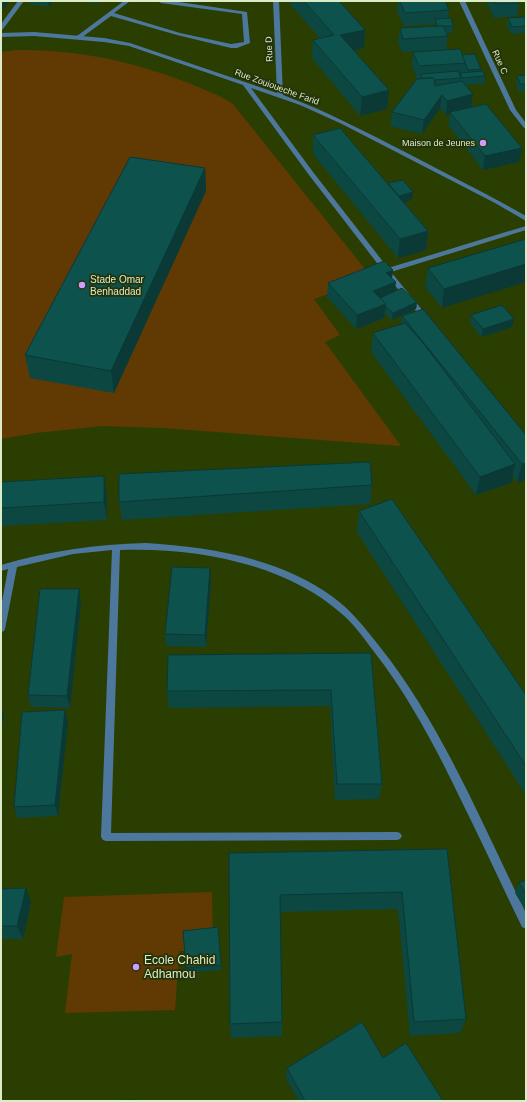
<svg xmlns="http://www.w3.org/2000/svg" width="527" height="1102" viewBox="0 0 527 1102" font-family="Arial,sans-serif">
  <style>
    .green { fill: #613a03 }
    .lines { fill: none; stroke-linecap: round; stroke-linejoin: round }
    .service { fill: #4e779d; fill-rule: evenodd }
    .minor { fill: #4e779d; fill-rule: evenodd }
    .wall { fill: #0c4742 }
    .shaded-wall { fill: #0a3936 }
    .building { fill: #0e524d; stroke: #0a3936 }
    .poi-dot { fill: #d09dfe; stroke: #23320b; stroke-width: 1.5 }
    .labels { text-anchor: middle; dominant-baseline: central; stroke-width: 3.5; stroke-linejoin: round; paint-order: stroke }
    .far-street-label { font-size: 9px; fill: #dbecc6; stroke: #23320b }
    .far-poi-label { font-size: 9px; fill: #dbecc6; stroke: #23320b; text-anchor: end }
    .poi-label { font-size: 10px; fill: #dbecc6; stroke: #23320b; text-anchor: start }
    .near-poi-label { font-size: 12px; fill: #dbecc6; stroke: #23320b; text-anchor: start }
  </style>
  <rect width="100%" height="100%" fill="#2a3e01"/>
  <g class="green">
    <path d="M 17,50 C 79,50 127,60 186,82 C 202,89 218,94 233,104 L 373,279 L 314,299 L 340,335 L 325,342 L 401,446 L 163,428 L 102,426 L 36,433 L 1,439 L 1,52 Z"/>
    <polygon points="212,892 213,951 179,951 175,1010 65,1013 72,954 56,957 64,897"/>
  </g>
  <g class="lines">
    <polygon class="service" points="124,1 130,1 114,13 180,33 231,44 244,42 242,14 161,3 158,1 172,1 247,12 250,43 237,48 231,48 177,35 111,16 81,38 77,38 77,36"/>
    <g class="minor">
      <polygon points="18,1 24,1 3,29 1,30 1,24"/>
      <path d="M 273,1 L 279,1 L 283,95 C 326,111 366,132 407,153 C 447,174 487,194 526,216 L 526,221 L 495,203 L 342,124 L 300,105 L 251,88 L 313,172 L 388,268 L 526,226 L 526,230 L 391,272 L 428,317 L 428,321 L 424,321 L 384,272 L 309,175 L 243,85 L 129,46 L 104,42 L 34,36 L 1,37 L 1,33 L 34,32 L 104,38 L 130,43 L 277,93 Z"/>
      <polygon points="459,1 465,1 516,110 526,123 526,129 524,128 510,110"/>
      <path d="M 146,543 C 210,547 280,558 333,597 C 352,611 365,628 380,647 C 442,725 482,824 526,913 L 526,929 L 522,927 C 501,884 481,840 459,796 C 435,746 409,697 375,653 C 365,640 355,625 342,614 C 285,563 194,547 120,550 L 111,833 L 397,832 L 400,833 L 402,836 L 400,839 L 397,840 L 106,841 L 103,840 L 101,837 L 112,550 L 73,554 L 17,567 L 5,629 L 4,631 L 1,632 L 1,607 L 8,569 L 1,571 L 1,565 C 49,551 96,544 146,543 Z"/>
    </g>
  </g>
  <g class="wall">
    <polygon points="29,1 54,1 49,7 29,4"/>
    <polygon points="82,1 100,1 98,4"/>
    <polygon points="290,1 339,1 365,30 364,48 354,51 387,109 360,116 312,58 313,40 320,38 290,4"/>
    <polygon points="398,1 445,1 449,10 448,18 453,26 452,33 447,33 448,36 446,50 402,52 398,42 400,28 435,26 435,24 404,26 397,11 398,2"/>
    <polygon points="486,1 518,1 519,3 517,16 494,18"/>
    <polygon points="526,11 526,33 511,34 507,25 508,18 524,17"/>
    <polygon points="413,52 462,55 481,69 481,71 485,76 484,84 465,85 471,107 522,148 519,162 483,170 448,125 450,114 446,115 440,108 422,134 390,126 392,112 417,79 412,66"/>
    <polygon points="526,75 526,91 519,92 516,83 517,76"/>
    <polygon points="526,104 526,114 524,111"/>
    <polygon points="313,135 412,200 404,202 428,231 426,250 398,258 313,154"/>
    <polygon points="205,168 206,191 114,393 30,378 25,355"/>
    <polygon points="526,239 442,308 425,287 428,268"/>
    <polygon points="393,270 392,279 395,292 417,302 416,309 403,316 526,435 526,479 517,483 512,476 511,483 476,495 371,352 373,333 401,325 402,316 392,320 385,313 384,318 356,329 327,297 328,283"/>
    <polygon points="471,315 512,327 481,337 470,323"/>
    <polygon points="1,482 107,495 107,520 1,526"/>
    <polygon points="372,485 370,504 122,520 119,502"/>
    <polygon points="359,511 526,695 526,795 357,532"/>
    <polygon points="211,580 206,647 166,646 165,634"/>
    <polygon points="81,602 70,708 31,707 28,695"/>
    <polygon points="371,653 382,784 379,799 335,800 330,706 169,708 167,691"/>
    <polygon points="68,722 58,816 18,818 14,807"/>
    <polygon points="447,849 466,1019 460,1033 410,1036 398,909 280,912 282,1022 282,1036 231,1038 230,1024 229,853"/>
    <polygon points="526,880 526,911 515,893 519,883"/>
    <polygon points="1,889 31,902 23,939 1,939"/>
    <polygon points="218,927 221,970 187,973 186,968"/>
    <polygon points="383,1058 443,1101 299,1101 286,1079 287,1068"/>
  </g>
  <g class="shaded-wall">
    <polygon points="1,1 10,1 1,11"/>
    <polygon points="48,1 54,1 49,7"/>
    <polygon points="365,30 364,48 339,54 340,35"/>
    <polygon points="389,90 387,109 360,116 362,97"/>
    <polygon points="473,94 471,108 450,112 450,114 446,115 447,101"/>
    <polygon points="442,95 440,108 422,134 424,120"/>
    <polygon points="522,148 519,162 483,170 485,156"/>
    <polygon points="205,168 206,191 114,393 111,371"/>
    <polygon points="413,192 412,200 390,206 391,199"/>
    <polygon points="428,231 426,250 398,258 400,239"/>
    <polygon points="526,264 526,282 442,308 444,289"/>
    <polygon points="393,270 391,284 386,273"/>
    <polygon points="396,282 394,296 381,302 373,291"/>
    <polygon points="417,302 416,309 392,320 393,313"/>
    <polygon points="386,304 384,318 356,329 357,315"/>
    <polygon points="514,319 512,327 481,337 483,329"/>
    <polygon points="526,463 526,479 517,483 522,464"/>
    <polygon points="515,464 511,483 476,495 480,477"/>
    <polygon points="104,476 107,495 107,520 104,502"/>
    <polygon points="210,568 211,580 206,647 205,635"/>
    <polygon points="79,589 81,602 70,708 67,696"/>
    <polygon points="1,705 4,714 1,734"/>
    <polygon points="65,710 68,722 58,816 55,805"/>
    <polygon points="26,888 31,902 23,939 17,926"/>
  </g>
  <g class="building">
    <polygon points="304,1 339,1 365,30 340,35 389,90 362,97 313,40 334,35"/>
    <polygon points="400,1 445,1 449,10 405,13"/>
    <polygon points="494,1 518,1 519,3 496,4"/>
    <polygon points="524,17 526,21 526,26 512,27 508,18"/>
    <polygon points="451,18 453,26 437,26 435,19"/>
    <polygon points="443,26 448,36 403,39 400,28"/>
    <polygon points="460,49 466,63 419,66 413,52"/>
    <polygon points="475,54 481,69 468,70 462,55"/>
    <polygon points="458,71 461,78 434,80 434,78 422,78 421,74"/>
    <polygon points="483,71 485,76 462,78 460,73"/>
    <polygon points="526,75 526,84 520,84 517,76"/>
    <polygon points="434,78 435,86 462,81 473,94 447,101 442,95 424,120 392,112 417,79"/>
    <polygon points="486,104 522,148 485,156 450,112"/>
    <polygon points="340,128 428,231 400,239 313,135"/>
    <polygon points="130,157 205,168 111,371 25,355"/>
    <polygon points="403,180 413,192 399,196 388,183"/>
    <polygon points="526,239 526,264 444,289 428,268"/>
    <polygon points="384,261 393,270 386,273 396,282 373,291 386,304 357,315 328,283"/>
    <polygon points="402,288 417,302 393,313 385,306 386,304 380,298"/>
    <polygon points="502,305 514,319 483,329 471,315"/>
    <polygon points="423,309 526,435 526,463 522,464 402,316"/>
    <polygon points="405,323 423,343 515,464 480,477 373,333"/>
    <polygon points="370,462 372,485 119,502 119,474"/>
    <polygon points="104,476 104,502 1,508 1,482"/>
    <polygon points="392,499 526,695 526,766 359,511"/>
    <polygon points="172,567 210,568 205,635 165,634"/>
    <polygon points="40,589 79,589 67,696 28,695"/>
    <polygon points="371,653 382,784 337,784 331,690 167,691 168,655"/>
    <polygon points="65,710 55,805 14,807 22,712"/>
    <polygon points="447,849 466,1019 414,1022 402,892 280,895 282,1022 230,1024 229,853"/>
    <polygon points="526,880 526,894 519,883"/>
    <polygon points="26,888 17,926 1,926 1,889"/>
    <polygon points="218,927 221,965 186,968 183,931"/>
    <polygon points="362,1022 383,1058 406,1043 443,1101 305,1101 287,1068"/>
    <polygon points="137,1100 137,1101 85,1101"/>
  </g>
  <g class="poi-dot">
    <circle cx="483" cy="143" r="4"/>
    <circle cx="82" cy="285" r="4"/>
    <circle cx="136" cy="967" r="4"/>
  </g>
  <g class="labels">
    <g class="far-street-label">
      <text transform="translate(269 49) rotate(-92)">Rue D</text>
      <text transform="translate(500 62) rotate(66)">Rue C</text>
      <text transform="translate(277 87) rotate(20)">Rue Zouioueche Farid</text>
    </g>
    <g class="far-poi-label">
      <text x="475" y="143">Maison de Jeunes</text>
    </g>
    <g class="poi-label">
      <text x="90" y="279">Stade Omar<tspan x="90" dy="12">Benhaddad</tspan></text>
    </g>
    <g class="near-poi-label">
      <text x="144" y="960">Ecole Chahid<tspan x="144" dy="14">Adhamou</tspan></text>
    </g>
  </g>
  <rect width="527" height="1102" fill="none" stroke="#dbecc6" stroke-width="4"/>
</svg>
